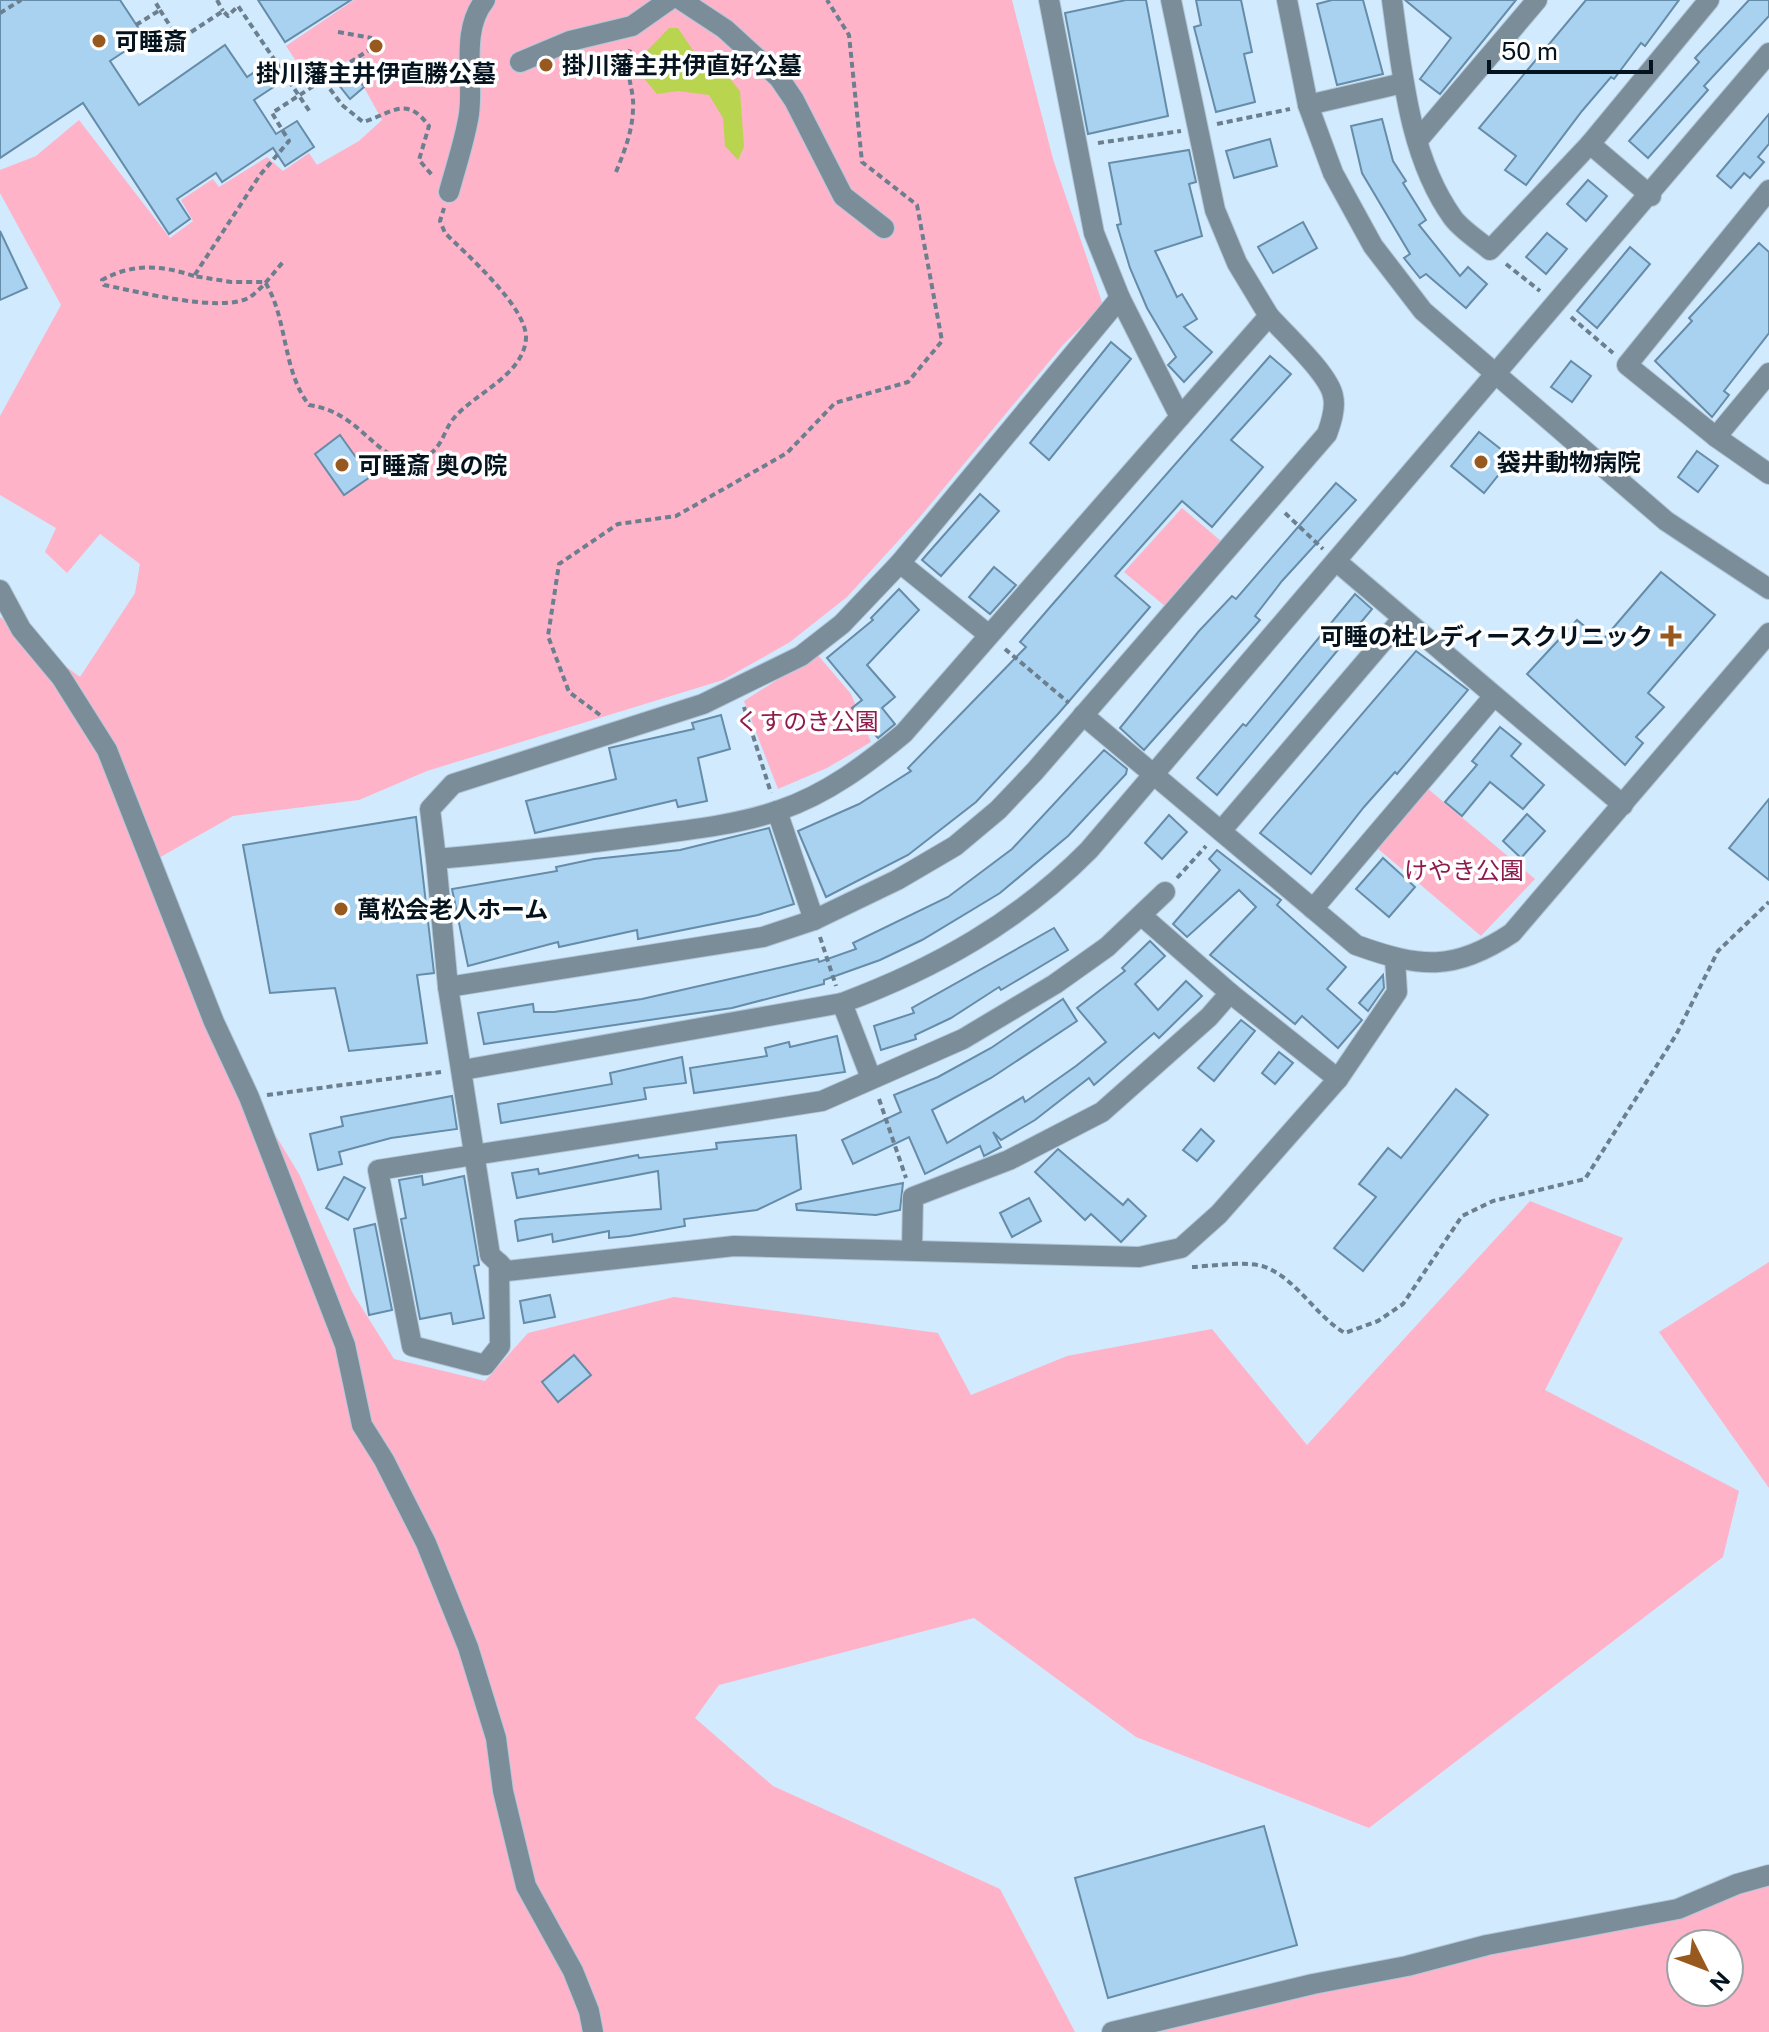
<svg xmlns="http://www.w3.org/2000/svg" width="1769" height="2032" viewBox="0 0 1769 2032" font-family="'Public Sans','Noto Sans JP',sans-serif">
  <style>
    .green { fill: #feb3c9; fill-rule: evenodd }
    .water { fill: #b9d44f }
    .building { fill: #a9d2f1; stroke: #658ca8; stroke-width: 2 }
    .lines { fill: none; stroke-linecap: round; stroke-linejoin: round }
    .minor-casing { stroke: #b1c8d9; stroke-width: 22 }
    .path { stroke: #6b7f8e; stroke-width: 4; stroke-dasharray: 6 4; stroke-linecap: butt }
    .minor { stroke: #7c8d9a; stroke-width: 20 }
    .poi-dot { fill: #97591d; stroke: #fff; stroke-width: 3 }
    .labels { text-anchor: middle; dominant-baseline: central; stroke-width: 7; stroke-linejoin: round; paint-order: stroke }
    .poi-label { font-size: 24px; font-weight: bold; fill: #04131e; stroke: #fff; text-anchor: start }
    .park-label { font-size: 24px; fill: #8d1c4d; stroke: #fff }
  </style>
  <rect width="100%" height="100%" fill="#d2eafd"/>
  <g class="green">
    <polygon points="354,0 1012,0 1053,159 1103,305 1063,345 919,518 847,597 790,642 723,680 427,771 359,800 233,816 150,863 236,1070 299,1174 352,1292 394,1359 485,1381 528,1333 674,1297 938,1333 971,1395 1067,1356 1212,1329 1307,1445 1530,1201 1623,1238 1545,1390 1739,1491 1723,1557 1369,1828 1136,1737 974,1618 719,1685 695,1718 773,1786 1000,1889 1075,2032 604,2032 576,1962 590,2032 0,2032 0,617 80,677 135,593 140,564 100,534 67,573 45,552 56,528 0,495 0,416 61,305 0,193 0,170 36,156 79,120 170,238 193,221 181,200 213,179 219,187 267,157 283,171 309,153 317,165 359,141 382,120 349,60 328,72 316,56 298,64 286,46"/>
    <polygon points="1182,508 1228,547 1172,612 1124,572"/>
    <polygon points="817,654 851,694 871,742 827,768 778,789 744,701"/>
    <polygon points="1427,788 1535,879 1481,936 1377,848"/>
    <polygon points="1769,1262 1769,1488 1659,1332"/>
    <path d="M 1769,1875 L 1769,2032 L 1112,2032 L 1678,1909 ZM 1681,1944 L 1729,1944 L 1729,1992 L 1681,1992 Z"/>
  </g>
  <polygon class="water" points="669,28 678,28 702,64 725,73 740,91 744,147 738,160 725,146 723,118 709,95 678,91 657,94 642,76 640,58"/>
  <g class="building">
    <polygon points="0,0 120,0 145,38 110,61 139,105 225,45 247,77 262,67 275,86 254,100 276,134 297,121 314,147 285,166 273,148 222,182 216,173 177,199 190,219 169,234 83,103 0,158"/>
    <polygon points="258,0 351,0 285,42"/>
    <polygon points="1126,0 1146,0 1168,116 1088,134 1065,13"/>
    <polygon points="1196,0 1241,0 1252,52 1244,54 1255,102 1216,112 1194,27 1201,25"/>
    <polygon points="1332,0 1363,0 1383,74 1337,85 1317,4"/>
    <polygon points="1405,0 1516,0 1440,94 1420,79 1451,38"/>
    <polygon points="1586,0 1679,0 1645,46 1641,43 1614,79 1611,77 1582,111 1526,185 1505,170 1516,156 1479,128"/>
    <polygon points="1749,0 1769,0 1769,16 1704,86 1708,90 1648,158 1629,141 1699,62 1695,58"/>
    <polygon points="349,67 364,87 350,99 334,79"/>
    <polygon points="1769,114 1769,144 1758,157 1764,162 1750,178 1744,173 1731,188 1717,176"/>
    <polygon points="1382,119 1393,161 1406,181 1403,183 1426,220 1419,225 1460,276 1468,267 1487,284 1466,308 1426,274 1420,278 1404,258 1410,254 1362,173 1351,126"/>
    <polygon points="1270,139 1277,166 1234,178 1226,151"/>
    <polygon points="1189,150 1196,182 1189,184 1202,236 1155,251 1177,297 1182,294 1197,319 1184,327 1212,352 1184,382 1168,365 1176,357 1147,308 1130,268 1117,225 1121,224 1109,163"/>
    <polygon points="1588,180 1607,196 1586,221 1567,204"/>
    <polygon points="1303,222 1317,248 1273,273 1258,247"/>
    <polygon points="0,231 27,288 0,300"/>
    <polygon points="1547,233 1567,249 1546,274 1526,257"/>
    <polygon points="1759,243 1769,252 1769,333 1724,391 1729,395 1712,417 1655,361 1692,321 1689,318"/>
    <polygon points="1630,247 1650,264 1597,328 1577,311"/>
    <polygon points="1111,342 1131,359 1049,460 1030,443"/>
    <polygon points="1270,356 1291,374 1231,440 1263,467 1212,527 1182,501 1115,576 1150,607 1058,714 976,802 908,855 826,897 798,831 859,804 911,771 908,768 1026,647 1020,642 1051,606"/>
    <polygon points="1571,361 1591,376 1572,402 1551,387"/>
    <polygon points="1479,432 1512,458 1484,493 1451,466"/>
    <polygon points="340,435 370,477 344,495 315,454"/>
    <polygon points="1697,451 1718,466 1698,492 1678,477"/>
    <polygon points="1336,483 1356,500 1282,581 1255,616 1260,620 1144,750 1120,728 1199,631 1232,596 1236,599"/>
    <polygon points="980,494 999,511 941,576 922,560"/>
    <polygon points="994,567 1016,585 990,614 969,597"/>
    <polygon points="1661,572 1715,615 1648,693 1664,707 1636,737 1643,743 1625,765 1527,674 1577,620 1602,641"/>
    <polygon points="899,589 919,610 867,665 895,697 882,708 895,724 878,738 852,708 862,700 827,658 873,620 871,618"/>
    <polygon points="1355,594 1372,609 1217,795 1197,778 1243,724 1246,726"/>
    <polygon points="1416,651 1468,690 1397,774 1395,772 1364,807 1311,874 1260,833"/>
    <polygon points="721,715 730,749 698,758 707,801 678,807 676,800 535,833 526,801 616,779 609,748 694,729 692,723"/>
    <polygon points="1500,727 1521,744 1511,756 1544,785 1523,809 1490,782 1462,816 1445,802 1477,765 1472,761"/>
    <polygon points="1104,750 1127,769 1126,774 1068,836 1000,893 922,940 880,960 824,980 824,984 732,1008 484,1044 478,1013 533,1004 534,1012 554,1012 642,999 818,959 819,962 856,949 853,943 948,897 1012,849"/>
    <polygon points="1769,799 1769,880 1729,848"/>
    <polygon points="1527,814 1545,831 1521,858 1503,841"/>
    <polygon points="1169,815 1187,832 1162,859 1145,843"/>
    <polygon points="416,817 434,973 417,975 427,1043 349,1051 335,988 270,993 243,845"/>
    <polygon points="769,828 794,904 758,915 638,939 637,930 559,947 558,942 468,966 452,889 557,871 556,867 594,859 680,850"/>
    <polygon points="1217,850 1281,900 1277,905 1346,967 1327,989 1362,1020 1338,1048 1302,1016 1295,1024 1210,955 1256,907 1239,890 1187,937 1173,924 1220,870 1209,859"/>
    <polygon points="1383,858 1415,887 1389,917 1356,889"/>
    <polygon points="1054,928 1068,950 1001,990 999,987 951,1018 915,1035 916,1039 881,1050 874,1026 914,1013 912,1008"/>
    <polygon points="1150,941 1165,956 1135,984 1158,1010 1186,981 1202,996 1159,1038 1154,1033 1094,1085 1089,1078 1035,1120 1001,1140 993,1132 1001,1147 984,1156 980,1146 925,1174 909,1137 853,1164 842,1140 901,1112 894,1095 938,1077 991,1048 1063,999 1077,1021 991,1078 932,1110 947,1143 1023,1097 1025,1102 1076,1066 1106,1042 1077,1008 1125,971 1122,968"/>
    <polygon points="1383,975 1384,988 1368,1011 1359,1003"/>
    <polygon points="1241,1020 1255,1031 1214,1081 1198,1068"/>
    <polygon points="837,1036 845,1072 694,1093 690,1068 767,1056 765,1048 789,1042 790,1047"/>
    <polygon points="1279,1052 1293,1063 1275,1084 1262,1073"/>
    <polygon points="682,1057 686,1083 644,1088 646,1099 501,1123 498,1104 612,1084 610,1073"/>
    <polygon points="1456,1089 1488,1115 1363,1271 1334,1248 1376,1197 1359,1184 1388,1148 1401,1158"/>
    <polygon points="452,1096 457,1129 391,1138 339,1152 342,1164 318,1170 310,1134 343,1126 341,1117"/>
    <polygon points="1201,1129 1214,1141 1197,1161 1183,1150"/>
    <polygon points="796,1135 801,1189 757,1210 684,1219 685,1226 629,1236 609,1238 609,1231 553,1242 552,1234 518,1241 515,1221 520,1219 661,1209 658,1171 517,1198 512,1173 538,1169 539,1174 638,1155 639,1158 717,1149 716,1143"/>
    <polygon points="1058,1149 1123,1205 1128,1199 1146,1216 1121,1242 1091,1214 1085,1220 1035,1172"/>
    <polygon points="422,1176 423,1185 464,1176 479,1265 474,1266 484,1318 453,1324 451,1313 420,1319 401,1219 406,1218 399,1180"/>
    <polygon points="344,1177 365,1188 348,1220 326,1208"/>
    <polygon points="903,1183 900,1210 876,1215 797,1210 796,1204"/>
    <polygon points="1029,1198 1041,1221 1012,1237 1000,1213"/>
    <polygon points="375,1224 392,1310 369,1315 354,1229"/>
    <polygon points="550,1295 555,1317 524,1323 520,1301"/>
    <polygon points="574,1355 591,1375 558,1402 542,1382"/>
    <polygon points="1264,1826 1297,1945 1108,1998 1075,1878"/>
  </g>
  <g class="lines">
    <defs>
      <g id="minor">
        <polyline points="681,0 725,29 779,78 794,100 843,196 884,228"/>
        <path d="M 1049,0 L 1094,233 L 1120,298 L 1180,417 L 904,733 C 867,764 827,794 780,810 C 737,825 688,830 642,836 C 574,845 505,853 436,859 L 448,987 L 490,1255 L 507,1271 L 734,1246 L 1139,1257 L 1181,1248 L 1219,1214 L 1338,1079 L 1397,992 L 1395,959"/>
        <polyline points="1171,0 1215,210 1237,263 1269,316 1180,417"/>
        <polyline points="1287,0 1308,105 1333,173 1373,246 1423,311 1666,521 1769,589"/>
        <path d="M 1392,0 C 1402,72 1409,157 1453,218 C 1462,230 1478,240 1490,250 L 1590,144 L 1709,0"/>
        <polyline points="520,62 570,41 632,26 669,0"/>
        <polyline points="1308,105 1403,83"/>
        <polyline points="1418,140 1537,0"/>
        <polyline points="1590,144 1651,196"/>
        <polyline points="1769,190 1627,365 1716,437 1769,474"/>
        <path d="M 449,192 C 456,166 465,140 469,114 C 474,78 460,30 485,0"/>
        <polyline points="1716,437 1769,373"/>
        <polyline points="1336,561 1623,805"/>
        <polyline points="900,563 989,635"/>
        <polyline points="0,590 21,629 61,677 107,750 214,1022 249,1097 345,1345 362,1425 384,1460 426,1543 468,1647 496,1738 503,1791 526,1886 573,1971 589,2011 593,2032"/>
        <path d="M 1083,715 L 1356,945 C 1420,968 1454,972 1512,933 L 1769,633"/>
        <polyline points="777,811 814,920"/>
        <polyline points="1221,831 1402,619"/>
        <polyline points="436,859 430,809 453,784 703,704 801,656 842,624 900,563 1120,298"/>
        <polyline points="1313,909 1494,696"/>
        <polyline points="1142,916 1230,993 1338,1079"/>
        <path d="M 448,987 L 763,937 L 814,920 L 897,880 L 955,846 L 998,810 L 1035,771 L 1327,434 C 1331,423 1336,408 1333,396 C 1329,374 1285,334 1269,316"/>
        <polyline points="842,1003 871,1078"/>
        <path d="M 463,1070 L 842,1003 C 936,968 1018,922 1089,850 L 1769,53"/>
        <polyline points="912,1249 913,1197 1009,1160 1102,1112 1209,1017 1230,993"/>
        <polyline points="499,1263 500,1346 485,1365 412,1346 378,1170 822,1101 963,1039 1055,984 1107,947 1165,892"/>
        <polyline points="1112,2032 1313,1984 1407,1966 1487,1945 1678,1909 1737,1884 1769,1875"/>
      </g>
    </defs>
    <use href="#minor" class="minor-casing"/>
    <g class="path">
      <polyline points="217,0 223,11"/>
      <polyline points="160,10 179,40 223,11 228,16 238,6 310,112"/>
      <polyline points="0,13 21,0"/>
      <polyline points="136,25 160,10 154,0"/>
      <polyline points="338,32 372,38"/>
      <path d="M 372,48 L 272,113 L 289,141 L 260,175 L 194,276 L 231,282 L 265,282 C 288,319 282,370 309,405 C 359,412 372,455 408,461 C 416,462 425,458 431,453 C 443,444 445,428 454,418 C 475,393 524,375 526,338 C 527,307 466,254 445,233 L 440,221 L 444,208"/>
      <path d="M 324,81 L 342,105 L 363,122 C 393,113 406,95 429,126 L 419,160 L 432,175"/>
      <polyline points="1217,124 1290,109"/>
      <polyline points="1098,143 1181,131"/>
      <path d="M 616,172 C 624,152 632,133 633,110 C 635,88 622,69 631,47"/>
      <polyline points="1506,264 1540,291"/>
      <path d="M 194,276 C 161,265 133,263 102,280 L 104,285 C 136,291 223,314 250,297 C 263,288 274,272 284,261"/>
      <polyline points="1571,317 1613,353"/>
      <polyline points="1285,513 1323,549"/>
      <polyline points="1005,649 1069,703"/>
      <polyline points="744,707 771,793"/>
      <polyline points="600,715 569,692 548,636 559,564 618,524 676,516 787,453 835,403 908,382 942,341 917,205 862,162 849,35 827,0"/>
      <polyline points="1177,878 1206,846"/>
      <polyline points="820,937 836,986"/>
      <polyline points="267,1095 441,1072"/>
      <polyline points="879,1099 906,1178"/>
      <path d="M 1192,1267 C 1214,1266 1242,1261 1262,1266 C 1295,1276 1315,1316 1345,1333 L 1378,1321 L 1403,1304 L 1462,1216 L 1493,1201 L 1585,1179 L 1676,1035 L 1718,951 L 1769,902"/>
    </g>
    <use href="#minor" class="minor"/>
  </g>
  <g class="poi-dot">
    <circle cx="99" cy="41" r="8"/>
    <circle cx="376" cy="46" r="8"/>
    <circle cx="546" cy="65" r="8"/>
    <circle cx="1481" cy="462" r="8"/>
    <circle cx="342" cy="465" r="8"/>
    <path d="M1667 624h8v8h8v8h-8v8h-8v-8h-8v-8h8z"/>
    <circle cx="341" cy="909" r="8"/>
  </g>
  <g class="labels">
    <g class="poi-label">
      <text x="115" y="41">可睡斎</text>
      <text x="562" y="65">掛川藩主井伊直好公墓</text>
      <text x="376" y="73" text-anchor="middle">掛川藩主井伊直勝公墓</text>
      <text x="1497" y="462">袋井動物病院</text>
      <text x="358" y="465">可睡斎 奥の院</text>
      <text x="1653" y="636" text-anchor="end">可睡の杜レディースクリニック</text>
      <text x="357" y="909">萬松会老人ホーム</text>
    </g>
    <g class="park-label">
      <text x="807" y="721">くすのき公園</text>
      <text x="1464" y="870">けやき公園</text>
    </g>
  </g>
  <g transform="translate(1705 1968) rotate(132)"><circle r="38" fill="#ffffff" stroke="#9ba1a5" stroke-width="2"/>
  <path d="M0-6L14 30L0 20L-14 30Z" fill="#97591d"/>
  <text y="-12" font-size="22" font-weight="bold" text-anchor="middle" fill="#04131e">N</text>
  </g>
  <path d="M1489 60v12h162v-12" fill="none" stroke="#04131e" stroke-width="4"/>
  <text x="1501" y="60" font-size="24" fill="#04131e" stroke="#ffffff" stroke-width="6" paint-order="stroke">50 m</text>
</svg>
